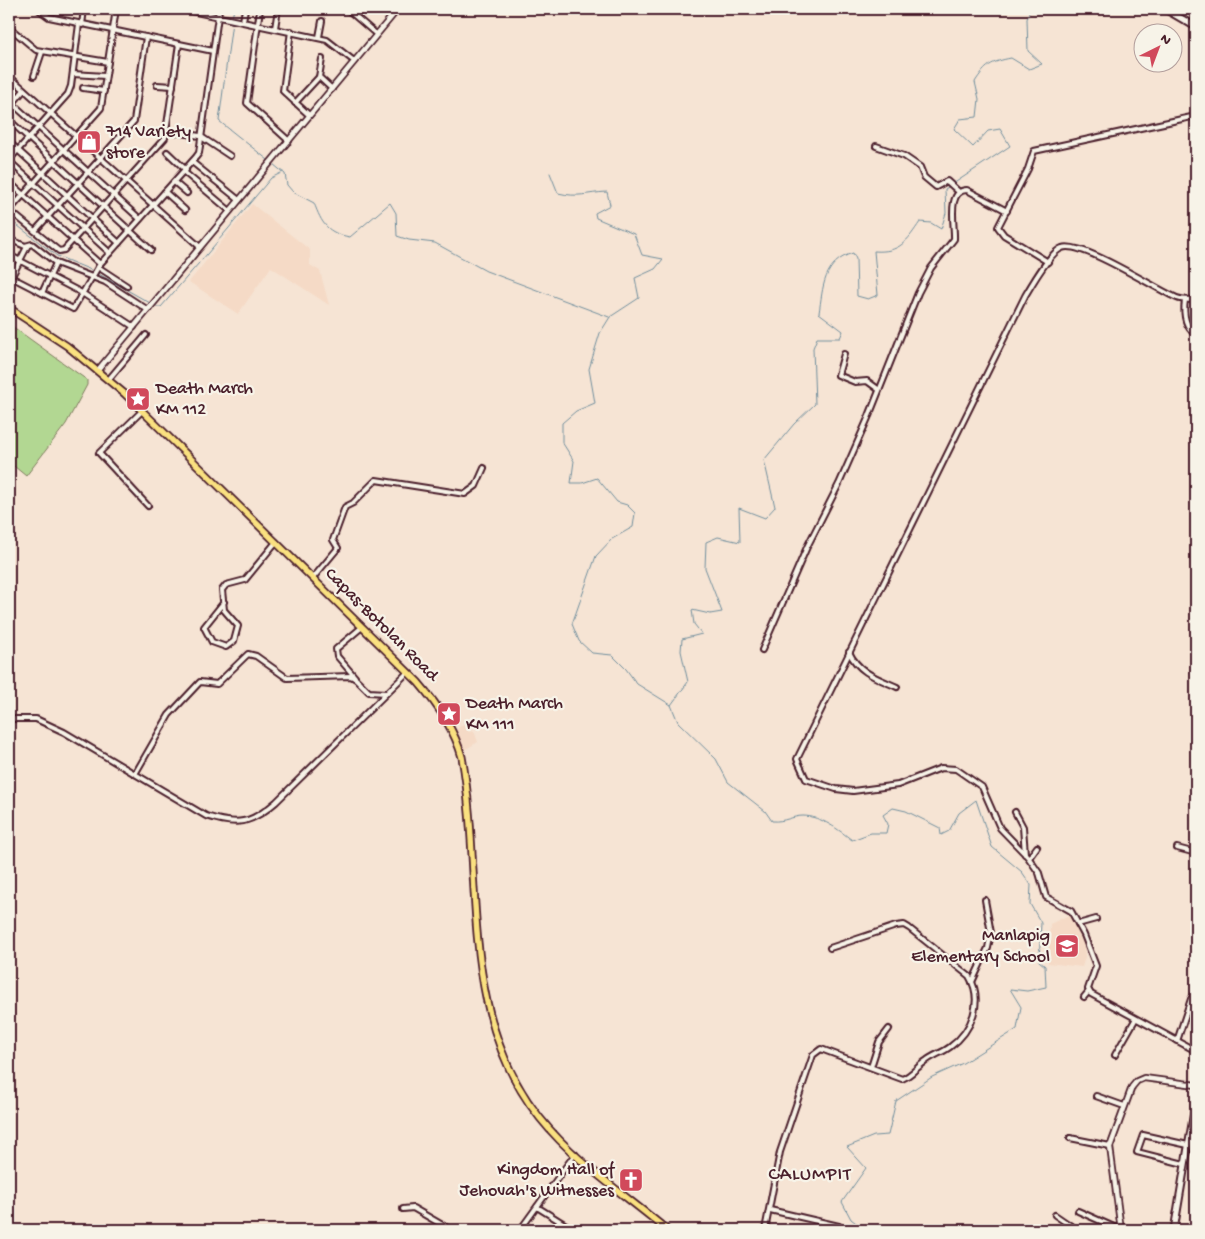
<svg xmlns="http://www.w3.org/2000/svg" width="1205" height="1239" viewBox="0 0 1205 1239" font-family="'Gochi Hand',sans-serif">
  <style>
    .built { fill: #f5dac6 }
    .green { fill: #b2d792; stroke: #7e7b5e }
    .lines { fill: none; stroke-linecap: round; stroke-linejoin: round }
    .stream { stroke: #708e9d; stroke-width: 1 }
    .minor-casing { stroke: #4a1f2b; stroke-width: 8 }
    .tertiary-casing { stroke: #4a1f2b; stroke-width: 8 }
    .secondary-casing { stroke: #4a1f2b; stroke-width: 9 }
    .primary-casing { stroke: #4a1f2b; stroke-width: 9 }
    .minor { stroke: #f7f3e8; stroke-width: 4 }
    .tertiary { stroke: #f7f3e8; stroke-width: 4.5 }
    .secondary { stroke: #f7f3e8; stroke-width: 5 }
    .primary { stroke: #fae180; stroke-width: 5.5 }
    .labels { text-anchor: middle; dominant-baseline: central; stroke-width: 4.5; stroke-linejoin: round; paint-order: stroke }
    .poi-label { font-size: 18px; fill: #4a1f2b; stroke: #f7f3e8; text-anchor: start }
    .street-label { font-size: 18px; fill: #4a1f2b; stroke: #f7f3e8 }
    .neighbourhood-label { font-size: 19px; letter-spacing: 1px; fill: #4a1f2b; stroke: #f7f3e8 }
  </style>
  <rect width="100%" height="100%" fill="#f6e4d4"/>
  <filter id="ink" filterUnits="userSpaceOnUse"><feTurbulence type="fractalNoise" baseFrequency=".02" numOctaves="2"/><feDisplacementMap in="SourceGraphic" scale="10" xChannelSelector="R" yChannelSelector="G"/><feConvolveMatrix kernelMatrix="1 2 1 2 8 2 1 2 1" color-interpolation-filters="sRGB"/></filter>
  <g filter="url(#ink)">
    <g class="built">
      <polygon points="252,204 310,250 310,265 320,271 329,305 271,267 238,314 189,282"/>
      <polygon points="465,723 469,732 474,731 478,742 464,750 455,730"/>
      <polygon points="1069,915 1084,935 1085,957 1082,967 1048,963 1050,924"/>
    </g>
    <polygon class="green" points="9,324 87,380 87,385 66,424 26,476 9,462"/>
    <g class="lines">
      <g class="stream">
        <polyline points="232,18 234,9"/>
        <polyline points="232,22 219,121 268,160"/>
        <path d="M 273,164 L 285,174 L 287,185 L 293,192 L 314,203 C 322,224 327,233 350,237 L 390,203 L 396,213 L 397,236 L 409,240 L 435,243 L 486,271 L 609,317"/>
        <path d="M 550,173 L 558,193 C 579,198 586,193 607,192 L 610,205 L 595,213 L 596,218 L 634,234 L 642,255 L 663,259 L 655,269 L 635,278 L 639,298 L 610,317 L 600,333 L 589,369 L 595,403 L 576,411 L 562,423 L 562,442 L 574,461 L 571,483 L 582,483 L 597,478 L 617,502 L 627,505 L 635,513 L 633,527 L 612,539 L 596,556 L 572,624 L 579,641 L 592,653 L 612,655 L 626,669 L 637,684 L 671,705"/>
        <path d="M 953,184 L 1010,146 L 1000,129 L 988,131 L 973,147 L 954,129 L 960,119 L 977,117 L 979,99 L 975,82 C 986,65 991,62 1011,58 L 1029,69 L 1042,64 L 1028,51 L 1027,19 L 1030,9"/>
        <polyline points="9,219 57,256 91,270"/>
        <polyline points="202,260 271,178 283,172"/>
        <polyline points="97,273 150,303"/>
        <polyline points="156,307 161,307 199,263"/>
        <path d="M 865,1230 L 851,1219 L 842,1202 L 866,1168 L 847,1147 L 874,1136 L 888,1135 L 896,1101 L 932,1077 L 963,1063 L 1017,1029 L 1021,1007 L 1010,989 L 1027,991 L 1046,987 L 1045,966 L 1039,961 L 1041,923 L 1030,904 L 1031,885 L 1022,872 L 992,847 L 976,800 L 959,813 L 949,831 L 941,835 L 940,828 L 906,811 L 893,808 L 883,815 L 888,824 L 886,833 L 871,833 L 852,840 C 839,830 821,816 803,816 C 792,816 785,822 772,821 L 765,811 L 728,782 L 716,759 L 678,722 L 671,705 L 688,682 L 681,651 L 682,639 L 702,634 L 694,624 L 692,610 L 710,614 L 722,612 L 705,568 L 706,542 L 718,537 L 740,542 L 739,508 L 765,518 L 775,507 L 764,460 L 794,424 L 815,404 L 813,348 L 817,338 L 840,338 L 843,331 L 819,313 C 823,287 823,262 853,253 L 856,259 L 857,296 L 868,299 L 878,295 L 874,251 C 900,253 907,241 920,222 L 931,223 L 941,229 L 946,213 L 945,189 L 950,186"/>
      </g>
      <defs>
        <g id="minor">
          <polyline points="38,9 49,17 213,51"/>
          <polyline points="182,9 327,40 354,61"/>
          <polyline points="260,9 247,103 289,141"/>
          <polyline points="347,9 376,34"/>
          <polyline points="243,21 245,9"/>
          <polyline points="82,25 84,9"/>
          <polyline points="9,27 36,50 108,62"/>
          <polyline points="275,28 278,9"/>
          <polyline points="291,31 283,91 309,115"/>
          <polyline points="319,37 322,21"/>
          <polyline points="322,59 319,77 332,89"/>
          <polyline points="73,74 105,76"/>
          <polyline points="9,76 200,247"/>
          <polyline points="34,76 42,52"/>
          <polyline points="157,85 173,86"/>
          <polyline points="83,88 104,91"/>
          <polyline points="295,103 319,77"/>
          <polyline points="13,104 140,219"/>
          <polyline points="9,108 24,90"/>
          <polyline points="9,120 151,250"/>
          <polyline points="167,131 200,136 230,156"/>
          <polyline points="9,142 119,243"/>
          <polyline points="876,146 904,156 920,167 924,177 936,187 947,181 959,192"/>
          <polyline points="167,152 186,170"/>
          <polyline points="9,160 68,94 71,86 79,24"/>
          <polyline points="9,161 110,253"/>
          <polyline points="192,162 239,200"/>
          <polyline points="184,172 230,211"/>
          <polyline points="9,182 100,264"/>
          <polyline points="174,182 187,193"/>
          <polyline points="165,192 185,210"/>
          <polyline points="9,210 59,251 64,250 165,138 179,44"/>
          <polyline points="9,211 101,108 116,9"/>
          <polyline points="35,231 134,121 146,37"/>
          <polyline points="9,239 25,246 32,244 56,263 105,282 148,310"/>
          <polyline points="9,255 82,293 134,327"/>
          <polyline points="1048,262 1004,235 998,227 1028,169 1034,151 1196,116"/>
          <polyline points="98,267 127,286"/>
          <polyline points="9,276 73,309 100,264 196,157 199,153 219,9"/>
          <polyline points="11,278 27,247"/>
          <polyline points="42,293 56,263"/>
          <path d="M 1185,300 C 1183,314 1185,327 1196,335"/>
          <path d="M 1196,300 C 1190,299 1184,301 1177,298 C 1157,290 1081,240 1062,248 C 1050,252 1032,284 1025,296 L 797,759 L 806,779 L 836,789 L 853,791 L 898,785 L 941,768 L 956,769 L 982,787 L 1000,828 L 1028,857 L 1039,873 L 1046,897 L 1071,911 L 1084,935 L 1096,966 L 1088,989 L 1091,994 L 1196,1051"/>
          <polyline points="844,354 838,375 855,382 867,381 878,389"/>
          <polyline points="109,379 146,335"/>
          <polyline points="143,410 99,453 148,506"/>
          <polyline points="313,578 338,548 333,540 345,507 353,503 376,480 465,494 476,486 484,468"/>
          <polyline points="224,602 204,627 212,642 226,647 234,641 238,626 224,610 222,590 226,585 245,580 276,542"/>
          <path d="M 762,650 L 807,547 L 839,484 L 869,416 L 918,293 L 931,268 L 954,239 C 955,226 946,190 967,190 L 1007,211"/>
          <path d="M 849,652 C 859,673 877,678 897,687"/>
          <polyline points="355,677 337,656 336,649 362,627"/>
          <path d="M 9,719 L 36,719 L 64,732 L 206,816 C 237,826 251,824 276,802 L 408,672"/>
          <polyline points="135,774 169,715 200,682 217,684 248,654 256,656 287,678 351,676 356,679 369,692 386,693"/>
          <polyline points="1015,812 1023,827 1025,854"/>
          <polyline points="1177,848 1196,853"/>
          <polyline points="1029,858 1037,847"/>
          <polyline points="1078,924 1096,919"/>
          <polyline points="972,982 988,948 991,933 985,900"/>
          <polyline points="1084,997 1089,991"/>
          <polyline points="1177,1041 1191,999 1196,992"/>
          <polyline points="1115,1055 1135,1020"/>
          <polyline points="871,1067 879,1042 889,1029"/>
          <polyline points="1096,1096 1124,1106"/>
          <polyline points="1070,1138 1110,1146"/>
          <polyline points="1184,1164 1137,1152 1143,1135 1188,1145"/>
          <polyline points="537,1207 574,1230"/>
          <polyline points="403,1209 413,1208 451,1230"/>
          <polyline points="770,1210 839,1226 843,1230"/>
          <polyline points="1078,1211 1114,1227 1145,1230"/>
          <polyline points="1055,1215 1077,1230"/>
          <polyline points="520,1230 575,1154"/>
          <path d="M 765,1230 L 780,1152 L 813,1055 L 821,1049 L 902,1079 C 911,1076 918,1066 926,1061 C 933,1055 942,1053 950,1047 C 972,1031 984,1001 969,976 L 909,928 L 904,925 L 896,926 L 830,948"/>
        </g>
        <g id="tertiary">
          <polyline points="98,370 398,9"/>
          <polyline points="1121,1230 1110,1147 1132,1087 1137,1081 1144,1078 1196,1085"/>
        </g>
        <g id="secondary">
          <polyline points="1165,9 1196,27"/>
          <polyline points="1174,1230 1196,1100"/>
        </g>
        <path id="primary" d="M 9,308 L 67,346 L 125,394 L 418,682 C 437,704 454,728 462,757 C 484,879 457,1014 540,1118 C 575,1162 624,1194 667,1230"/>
      </defs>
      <use href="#minor" class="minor-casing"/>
      <use href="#tertiary" class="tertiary-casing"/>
      <use href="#secondary" class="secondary-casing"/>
      <use href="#primary" class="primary-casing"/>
      <use href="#minor" class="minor"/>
      <use href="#tertiary" class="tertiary"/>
      <use href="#secondary" class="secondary"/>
      <use href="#primary" class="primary"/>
    </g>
  </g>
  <defs>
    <symbol id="shop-square" viewBox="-11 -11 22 22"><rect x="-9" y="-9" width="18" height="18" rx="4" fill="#d1495b" stroke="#f7f3e8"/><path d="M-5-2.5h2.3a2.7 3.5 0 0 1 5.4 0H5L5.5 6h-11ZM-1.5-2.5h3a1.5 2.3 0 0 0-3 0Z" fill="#fff"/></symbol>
    <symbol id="sight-square" viewBox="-11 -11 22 22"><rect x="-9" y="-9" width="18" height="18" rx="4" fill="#d1495b" stroke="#f7f3e8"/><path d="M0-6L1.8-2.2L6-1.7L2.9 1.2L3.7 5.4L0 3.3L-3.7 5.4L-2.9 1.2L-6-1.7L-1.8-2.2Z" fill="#fff"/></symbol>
    <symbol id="school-square" viewBox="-11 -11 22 22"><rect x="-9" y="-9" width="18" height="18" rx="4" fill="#d1495b" stroke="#f7f3e8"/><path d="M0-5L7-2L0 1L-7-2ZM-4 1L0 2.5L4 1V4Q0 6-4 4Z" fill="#fff"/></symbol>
    <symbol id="church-square" viewBox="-11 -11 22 22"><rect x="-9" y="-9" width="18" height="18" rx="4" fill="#d1495b" stroke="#f7f3e8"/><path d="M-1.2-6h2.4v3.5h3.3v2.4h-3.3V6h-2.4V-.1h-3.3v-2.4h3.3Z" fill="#fff"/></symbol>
  </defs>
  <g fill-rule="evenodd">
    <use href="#shop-square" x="75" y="128" width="28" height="28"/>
    <use href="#sight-square" x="124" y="385" width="28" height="28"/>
    <use href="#sight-square" x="435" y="700" width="28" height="28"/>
    <use href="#school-square" x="1053" y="932" width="28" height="28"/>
    <use href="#church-square" x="617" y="1166" width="28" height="28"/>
  </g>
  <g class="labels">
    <g class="poi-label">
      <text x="106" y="132">714 Variety<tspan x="106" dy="21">store</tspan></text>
      <text x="156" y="389">Death March<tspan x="156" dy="21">KM 112</tspan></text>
      <text x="466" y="704">Death March<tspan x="466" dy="21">KM 111</tspan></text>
      <text x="1050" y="936" text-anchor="end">Manlapig<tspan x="1050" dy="21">Elementary School</tspan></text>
      <text x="614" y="1170" text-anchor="end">Kingdom Hall of<tspan x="614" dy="21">Jehovah's Witnesses</tspan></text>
    </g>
    <g class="street-label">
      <text transform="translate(381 625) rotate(45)">Capas-Botolan Road</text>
    </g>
    <g class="neighbourhood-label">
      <text x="810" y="1175">CALUMPIT</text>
    </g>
  </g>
  <rect width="1205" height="1239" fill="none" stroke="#f7f3e8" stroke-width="30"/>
  <rect x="15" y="15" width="1175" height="1209" fill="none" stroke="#4a1f2b" stroke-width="2" filter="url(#ink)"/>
  <g transform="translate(1158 48) rotate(42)"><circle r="24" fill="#f7f3e8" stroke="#b29e9c"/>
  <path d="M0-4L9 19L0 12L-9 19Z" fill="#d1495b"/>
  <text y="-8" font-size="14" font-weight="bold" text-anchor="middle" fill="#4a1f2b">N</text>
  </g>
</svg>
